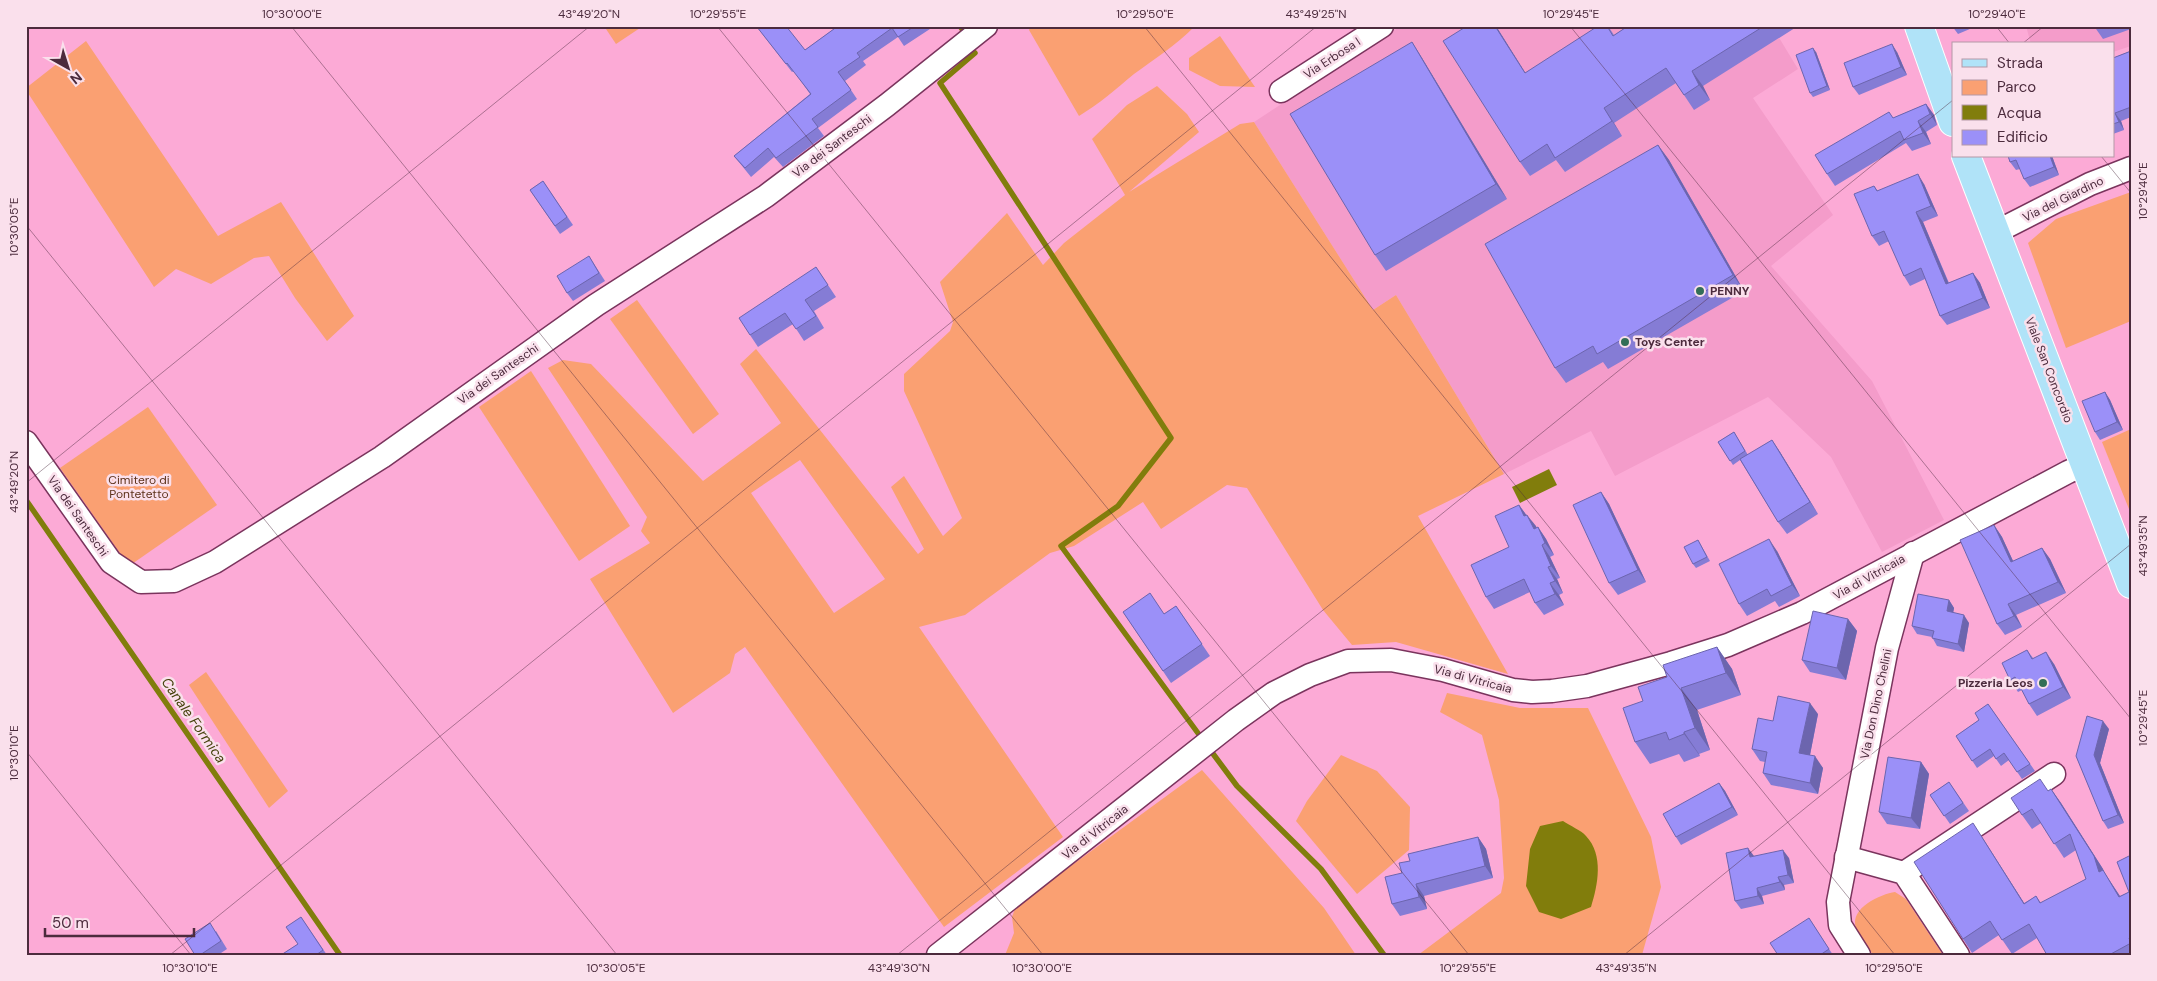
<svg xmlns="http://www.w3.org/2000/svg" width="2157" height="981" viewBox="0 0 2157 981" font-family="'DM Sans',sans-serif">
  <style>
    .built { fill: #f49cca }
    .green { fill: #faa072; fill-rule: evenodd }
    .water { fill: #817d0c }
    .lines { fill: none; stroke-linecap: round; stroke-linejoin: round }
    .stream { stroke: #817d0c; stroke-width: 5.5 }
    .minor-casing { stroke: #7a345d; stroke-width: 25 }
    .major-casing { stroke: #fff; stroke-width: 30 }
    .minor { stroke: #fff; stroke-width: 22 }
    .major { stroke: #b0e3f8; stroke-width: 28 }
    .wall { fill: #857cd5 }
    .shaded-wall { fill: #6c65ae }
    .building { fill: #9b90f8; stroke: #6c65ae }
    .ticks { fill: none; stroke: #4c2b3d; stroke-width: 1; stroke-opacity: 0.45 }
    .poi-dot { fill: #336e58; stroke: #fae0ec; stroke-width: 2 }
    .labels { text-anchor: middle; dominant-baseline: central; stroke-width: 5; stroke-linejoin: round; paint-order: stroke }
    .street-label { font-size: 12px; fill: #4c2b3d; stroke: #fae0ec }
    .poi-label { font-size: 12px; font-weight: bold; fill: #4c2b3d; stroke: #fae0ec; text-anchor: start }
    .park-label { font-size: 12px; fill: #5d321b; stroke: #fae0ec }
    .water-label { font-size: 14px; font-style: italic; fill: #45420c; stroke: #fae0ec }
    .neatline { fill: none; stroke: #4c2b3d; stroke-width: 2 }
    .ticks-label { font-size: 12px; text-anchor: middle; fill: #4c2b3d }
  </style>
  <rect width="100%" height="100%" fill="#fcaad6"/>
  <g class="built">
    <polygon points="1401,26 1772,26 1798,69 1753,98 1833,215 1771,266 1872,381 1944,520 1882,552 1831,457 1768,397 1615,476 1591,431 1504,474 1396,295 1373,310 1254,122"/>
    <polygon points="2026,26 2131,26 2131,46 2113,52 2113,44 2031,44"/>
  </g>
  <g class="green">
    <polygon points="604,26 643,26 616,44"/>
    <path d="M 1031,26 L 1195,26 C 1175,46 1156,58 1134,74 C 1116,89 1099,104 1079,116 L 1029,30 Z"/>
    <polygon points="1220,36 1255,87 1220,86 1189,70 1189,58"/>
    <polygon points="86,41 218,236 281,202 354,316 327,341 295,298 269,256 254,258 211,284 176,269 154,287 26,90 26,88"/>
    <path d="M 1157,86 L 1187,114 L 1199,132 L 1129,192 L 1240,124 L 1254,122 L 1373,310 L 1396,295 L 1504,474 L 1418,516 L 1508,674 L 1396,642 L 1352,645 L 1323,610 L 1247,488 L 1227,485 L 1161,529 L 1143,502 L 1074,546 L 1050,553 L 965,615 L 919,627 L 1063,837 L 944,927 L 745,647 L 735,654 L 730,673 L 673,713 L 590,579 L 650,543 L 641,531 L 647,517 L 548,368 L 563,360 L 591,364 L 703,481 L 781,423 L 740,364 L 756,349 L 918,554 L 924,549 L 891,487 L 904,476 L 943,536 L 962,518 L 904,391 L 904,374 L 950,331 L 953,322 L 940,282 L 1007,213 L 1043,265 L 1064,243 L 1125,195 L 1092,139 L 1127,105 ZM 800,460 L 885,579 L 834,613 L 751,493 Z"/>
    <polygon points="2131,192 2131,321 2066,348 2028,243 2056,219"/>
    <polygon points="637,300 719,414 693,434 610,319"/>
    <polygon points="531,371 630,526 579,561 479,407"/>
    <polygon points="148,407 217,505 129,566 60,468"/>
    <polygon points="2131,429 2131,514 2102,442"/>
    <polygon points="206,672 288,791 269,808 189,685"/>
    <polygon points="1447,693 1520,708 1588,708 1651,837 1661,887 1642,955 1418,955 1501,893 1504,878 1499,800 1482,735 1440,712"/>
    <polygon points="1341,755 1377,771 1410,807 1409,850 1357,894 1296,821 1307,801"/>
    <polygon points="1202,770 1324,908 1356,955 1005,955 1014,933 1012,917 1016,906"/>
    <path d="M 1895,892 L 1906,899 L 1943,955 L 1873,955 C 1868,946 1860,937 1856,928 C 1849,908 1881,894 1895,892 Z"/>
  </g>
  <g class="water">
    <polygon points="1549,469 1557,485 1520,503 1512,487"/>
    <path d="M 1563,821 C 1570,826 1581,830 1586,836 C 1604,855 1598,885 1591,907 L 1561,919 L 1539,912 L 1526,886 L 1530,849 L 1540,826 Z"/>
  </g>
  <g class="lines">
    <g class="stream">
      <polyline points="960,26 964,32"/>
      <polyline points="975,53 940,83 1171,438 1118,506 1061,546 1203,740"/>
      <polyline points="26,500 340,955"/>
      <polyline points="1208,747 1237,786 1321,869 1384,955"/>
    </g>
    <defs>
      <g id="minor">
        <polyline points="1281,91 1382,26"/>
        <polyline points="1996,232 2090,184 2131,168"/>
        <polyline points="26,442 111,562 141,582 174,581 215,562 382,457 596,305 766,196 887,105 986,26"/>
        <polyline points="1846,857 1904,873 1958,955"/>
        <polyline points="1904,873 2054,774"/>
        <polyline points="938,955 1236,720 1274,693 1310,675 1348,661 1391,660 1443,670 1513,690 1532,692 1552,691 1587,686 1671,663 1728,645 1802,613 2068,472 2086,464"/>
        <polyline points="1859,955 1840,925 1838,902 1887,648 1913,553"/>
      </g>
      <g id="major">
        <polyline points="1919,26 1953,122"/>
        <polyline points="1966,156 2131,584"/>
      </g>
    </defs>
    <use href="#minor" class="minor-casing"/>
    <use href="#major" class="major-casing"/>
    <use href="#minor" class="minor"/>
    <use href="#major" class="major"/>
  </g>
  <g class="wall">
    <polygon points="838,26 932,26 933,27 904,46 898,37 863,61 866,65 845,81 857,99 818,128 824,136 783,167 774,157 751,177 734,156 810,94 794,71 792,72 757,27 805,50"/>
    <polygon points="1467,26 1496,26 1525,73 1608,26 1614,35 1628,26 1798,26 1703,86 1710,100 1694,110 1676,83 1614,123 1622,136 1565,172 1556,160 1530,176 1520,162"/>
    <polygon points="1952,26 1977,26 1958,34"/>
    <polygon points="2094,26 2131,26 2131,29 2103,39"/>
    <polygon points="1412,42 1422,58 1507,199 1386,271 1375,255"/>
    <polygon points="2131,51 2131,117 2121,121 2124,130 2113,134 2113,58"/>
    <polygon points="1816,52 1830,90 1813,97 1810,93"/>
    <polygon points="1897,52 1907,75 1859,95 1853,87"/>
    <polygon points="1926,104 1934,115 1937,125 1926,132 1931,144 1912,151 1906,143 1835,186 1827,174 1889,112 1893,118"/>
    <polygon points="1658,145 1669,160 1744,291 1608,369 1603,362 1566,383 1555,368"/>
    <polygon points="2008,156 2052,156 2059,175 2030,187 2024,179 2020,169 2016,170 2010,162"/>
    <polygon points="543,181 573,225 560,234 530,190"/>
    <polygon points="1924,184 1938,216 1923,222 1949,283 1973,273 1980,283 1990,308 1947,325 1940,316 1925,279 1910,286 1904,276 1889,241 1879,246 1872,236 1874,186 1878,191"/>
    <polygon points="589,256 605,281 573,301 567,293"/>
    <polygon points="816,267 836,297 814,311 824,328 804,341 793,324 758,347 750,335"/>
    <polygon points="2105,392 2110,400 2123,430 2100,440 2095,432"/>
    <polygon points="1734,432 1748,455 1772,440 1780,452 1818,514 1787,534 1778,522 1740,460 1733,465 1718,442"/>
    <polygon points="1601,492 1609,504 1646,582 1618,595 1609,583"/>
    <polygon points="1519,505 1536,528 1538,527 1546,539 1554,555 1550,557 1560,578 1557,579 1563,593 1559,595 1564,605 1544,615 1535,603 1530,592 1494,609 1486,597 1509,547"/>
    <polygon points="1994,525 2002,537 2013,561 2042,548 2050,559 2066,593 2016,615 2022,627 2005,635 1997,624"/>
    <polygon points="1698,540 1710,561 1696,568 1693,564"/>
    <polygon points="1777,551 1800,596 1779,607 1775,601 1747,616 1739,604"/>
    <polygon points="1949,600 1954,608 1953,613 1969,623 1964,652 1937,646 1932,637 1917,634 1912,626"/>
    <polygon points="1176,606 1210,656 1171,683 1123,612 1164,614"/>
    <polygon points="1848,619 1857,631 1846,680 1810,672 1802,660"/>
    <polygon points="1717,647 1732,669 1741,695 1697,710 1710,750 1699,754 1700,756 1684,762 1679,754 1650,764 1635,742 1667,677"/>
    <polygon points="2027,650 2033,658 2054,664 2071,698 2037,716 2029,704 2022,690 2018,692 2010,680"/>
    <polygon points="1988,704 2035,771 2022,779 2009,760 2001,766 1994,756 1977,768 1956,736 1979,720"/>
    <polygon points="1818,714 1810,755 1823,768 1818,794 1771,785 1763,773 1765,762 1760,761 1752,749 1773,721"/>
    <polygon points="2109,729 2100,763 2124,823 2108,829 2103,821 2076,756"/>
    <polygon points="1921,762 1929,774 1920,829 1887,824 1879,812"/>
    <polygon points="1949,782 1969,811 1950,824 1930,795"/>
    <polygon points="1719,783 1725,791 1738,815 1681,845 1676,837"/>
    <polygon points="2051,789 2061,803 2103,869 2104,872 2120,896 2129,892 2131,855 2131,955 2047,955 2037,938 2012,954 1999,935 1972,953 1963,939 1982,837 2024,903 2036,896 2041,903 2086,879 2076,850 2064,858 2041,823 2032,829 2022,815 2048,791"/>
    <polygon points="1478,837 1486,849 1493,878 1424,896 1427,909 1400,916 1392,904 1402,873 1410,861"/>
    <polygon points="1754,856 1789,858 1794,883 1784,885 1785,890 1762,896 1764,904 1741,909 1735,901"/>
    <polygon points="301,917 327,955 281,955 298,944"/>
    <polygon points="1809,918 1833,955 1778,955"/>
    <polygon points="216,931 227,949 218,955 195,955"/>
  </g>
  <g class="shaded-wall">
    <polygon points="1495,26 1496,26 1535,88 1525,73"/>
    <polygon points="1412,42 1422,58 1507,199 1496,184"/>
    <polygon points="1892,44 1897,52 1907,75 1901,67"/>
    <polygon points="1813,48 1816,52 1830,90 1827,86"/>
    <polygon points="1692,71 1703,86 1710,100 1699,85"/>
    <polygon points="1926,104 1934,115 1937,125 1930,114"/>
    <polygon points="1604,108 1614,123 1622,136 1612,121"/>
    <polygon points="2115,113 2121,121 2124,130 2119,122"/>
    <polygon points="1918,121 1926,132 1931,144 1923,133"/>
    <polygon points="1658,145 1669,160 1744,291 1733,275"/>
    <polygon points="2050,156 2052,156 2059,175 2054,167"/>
    <polygon points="1918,174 1924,184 1938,216 1931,206"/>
    <polygon points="1916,212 1923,222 1953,294 1946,284"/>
    <polygon points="1973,273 1980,283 1990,308 1983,298"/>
    <polygon points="2105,392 2110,400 2123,430 2117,422"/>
    <polygon points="1772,440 1780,452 1818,514 1810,502"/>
    <polygon points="1601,492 1609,504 1646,582 1638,570"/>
    <polygon points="1519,505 1527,516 1524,516"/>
    <polygon points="1527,515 1536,526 1542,541 1534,529"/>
    <polygon points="1994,525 2002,537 2019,574 2011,562"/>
    <polygon points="1538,527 1546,539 1554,555 1545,543"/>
    <polygon points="1769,539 1777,551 1800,596 1792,585"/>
    <polygon points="1542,545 1550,557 1560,578 1551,566"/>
    <polygon points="2042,548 2050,559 2066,593 2058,582"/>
    <polygon points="1548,567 1557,579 1563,593 1555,581"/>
    <polygon points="1550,583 1559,595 1564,605 1555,594"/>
    <polygon points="1949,600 1954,608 1952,619 1947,611"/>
    <polygon points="2008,604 2016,615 2022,627 2014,616"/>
    <polygon points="1964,615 1969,623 1964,652 1958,644"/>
    <polygon points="1848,619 1857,631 1846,680 1837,668"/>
    <polygon points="1717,647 1732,669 1741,695 1726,673"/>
    <polygon points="2046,652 2054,664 2071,698 2063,687"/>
    <polygon points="1681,688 1697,710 1710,750 1695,728"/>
    <polygon points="1810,703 1818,714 1808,765 1799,753"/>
    <polygon points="2103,721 2109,729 2100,763 2124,823 2118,815 2094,755"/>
    <polygon points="1684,732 1699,754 1700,756 1684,734"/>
    <polygon points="1815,756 1823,768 1818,794 1810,783"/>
    <polygon points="1921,762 1929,774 1920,829 1911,818"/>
    <polygon points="1719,783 1725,791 1738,815 1732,807"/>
    <polygon points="2051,789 2061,803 2103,869 2104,872 2129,910 2099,872"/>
    <polygon points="1973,823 1982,837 2033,917 2024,904"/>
    <polygon points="1478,837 1486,849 1493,878 1485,866"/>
    <polygon points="1748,848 1754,856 1750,857"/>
    <polygon points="1783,850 1789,858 1794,883 1788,875"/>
    <polygon points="1778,877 1784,885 1785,890 1780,882"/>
    <polygon points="1416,884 1424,896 1427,909 1419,897"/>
    <polygon points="1757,888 1762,896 1764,904 1758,896"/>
  </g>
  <g class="building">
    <polygon points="758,26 786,26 805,50 838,26 915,26 898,37 892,28 857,53 860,57 838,72 851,90 812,119 818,127 776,158 768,148 745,168 734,156 811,94 787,63 786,64 757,27"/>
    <polygon points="1467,26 1495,26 1525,73 1598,26 1607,26 1613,36 1628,26 1764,26 1692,71 1699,85 1684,95 1666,68 1604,108 1612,121 1555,158 1547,144 1520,162 1443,41"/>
    <polygon points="1412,42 1496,184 1375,255 1290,114"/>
    <polygon points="1892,44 1901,67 1853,87 1844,63"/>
    <polygon points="1813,48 1827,86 1810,93 1796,55"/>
    <polygon points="2131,51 2131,107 2115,113 2119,122 2113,124 2113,58"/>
    <polygon points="1926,104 1930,114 1918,121 1923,133 1904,140 1900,131 1827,174 1815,155 1889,112 1893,118"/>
    <polygon points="1658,145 1733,275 1597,354 1593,346 1555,368 1485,244"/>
    <polygon points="2008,156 2050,156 2054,167 2024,179 2016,160 2010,162"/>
    <polygon points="1918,174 1931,206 1916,212 1946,284 1973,273 1983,298 1940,316 1921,268 1904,276 1884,231 1872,236 1854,194 1874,186 1877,191"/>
    <polygon points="543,181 567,217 555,226 530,190"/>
    <polygon points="589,256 599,273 567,293 557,276"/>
    <polygon points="816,267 828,285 805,300 816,316 796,329 785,313 750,335 739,318"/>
    <polygon points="2105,392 2117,422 2095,432 2082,401"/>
    <polygon points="1734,432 1745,451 1730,461 1718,442"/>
    <polygon points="1772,440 1810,502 1778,522 1740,459"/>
    <polygon points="1601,492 1638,570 1609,583 1573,505"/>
    <polygon points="1519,505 1524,516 1527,515 1534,529 1538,527 1545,543 1542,545 1551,566 1548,567 1555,581 1550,583 1555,594 1535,603 1524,579 1486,597 1471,565 1509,547 1495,516"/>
    <polygon points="1994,525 2011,562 2042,548 2058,582 2008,604 2014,616 1997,624 1960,540"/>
    <polygon points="1769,539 1792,585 1771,596 1767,589 1739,604 1719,564"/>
    <polygon points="1698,540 1707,557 1693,564 1684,547"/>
    <polygon points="1150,593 1164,614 1176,606 1202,644 1163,671 1123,612"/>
    <polygon points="1918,594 1949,600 1947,611 1964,615 1958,644 1932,638 1934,631 1912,626"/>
    <polygon points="1813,611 1848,619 1837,668 1802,660"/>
    <polygon points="1717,647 1726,673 1681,688 1695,728 1684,732 1684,734 1669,740 1666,732 1635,742 1623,708 1643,701 1638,687 1667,677 1663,665"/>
    <polygon points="2027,650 2032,659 2046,652 2063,687 2029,704 2015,677 2010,680 2002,663"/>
    <polygon points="1778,696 1810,703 1799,753 1815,756 1810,783 1763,773 1767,752 1752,749 1758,718 1773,721"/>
    <polygon points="1988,704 2030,764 2017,772 2004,753 1996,759 1990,749 1972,761 1956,736 1979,720 1975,713"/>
    <polygon points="2087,716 2103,721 2094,755 2118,815 2103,821 2076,756"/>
    <polygon points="1888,757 1921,762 1911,818 1879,812"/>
    <polygon points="2040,779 2048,791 2051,789 2094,856 2099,872 2103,870 2119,897 2129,892 2117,862 2131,855 2131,937 2129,938 2131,943 2109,955 2047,955 2029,924 2002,940 1990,921 1963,939 1914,862 1973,823 2024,904 2036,896 2040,903 2086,879 2070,834 2054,844 2032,809 2022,815 2011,798"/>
    <polygon points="1949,782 1963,803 1944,816 1930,795"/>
    <polygon points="1719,783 1732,807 1676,837 1663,814"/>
    <polygon points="1478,837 1485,866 1416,884 1419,897 1392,904 1385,877 1402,873 1399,863 1410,861 1408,854"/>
    <polygon points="1748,848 1750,857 1783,850 1788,875 1778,877 1780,882 1757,888 1758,896 1735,901 1726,853"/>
    <polygon points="301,917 323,950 316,955 281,955 298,944 286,927"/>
    <polygon points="1809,918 1829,949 1820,955 1778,955 1770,943"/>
    <polygon points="210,923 221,941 200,955 195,955 185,939"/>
  </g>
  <path class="ticks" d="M 291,26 L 1043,955M 717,26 L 1469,955M 1144,26 L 1895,955M 1570,26 L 2131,719M 1996,26 L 2010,44M 2022,44 L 2044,26M 2101,156 L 2131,193M 26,225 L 617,955M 26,483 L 590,26M 26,751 L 191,955M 170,955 L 1317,26M 897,955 L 1953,100M 1624,955 L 2131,544"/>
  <g class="poi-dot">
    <circle cx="1700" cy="291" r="5"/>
    <circle cx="1625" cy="342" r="5"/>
    <circle cx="2043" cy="683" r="5"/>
  </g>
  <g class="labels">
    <g class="street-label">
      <text transform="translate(1332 58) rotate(-33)">Via Erbosa I</text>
      <text transform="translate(832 146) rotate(-37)">Via dei Santeschi</text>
      <text transform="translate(2063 199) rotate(-26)">Via del Giardino</text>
      <text transform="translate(2049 370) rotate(69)">Viale San Concordio</text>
      <text transform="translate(498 374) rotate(-35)">Via dei Santeschi</text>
      <text transform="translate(78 516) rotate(55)">Via dei Santeschi</text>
      <text transform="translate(1869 577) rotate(-29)">Via di Vitricaia</text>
      <text transform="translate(1473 679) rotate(15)">Via di Vitricaia</text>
      <text transform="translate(1876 704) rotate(-78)">Via Don Dino Chelini</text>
      <text transform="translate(1095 832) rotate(-38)">Via di Vitricaia</text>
    </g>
    <g class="poi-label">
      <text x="1710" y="291">PENNY</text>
      <text x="1635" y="342">Toys Center</text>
      <text x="2033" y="683" text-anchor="end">Pizzeria Leos</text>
    </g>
    <g class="park-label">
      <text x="139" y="480">Cimitero di<tspan x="139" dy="14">Pontetetto</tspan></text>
    </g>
    <g class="water-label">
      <text transform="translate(194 720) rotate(55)">Canale Formica</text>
    </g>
  </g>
  <rect width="2157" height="981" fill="none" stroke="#fae0ec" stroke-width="55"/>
  <rect x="1952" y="42" width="162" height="115" fill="#fae0ec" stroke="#b498a6"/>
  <rect x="1962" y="59" width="25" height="8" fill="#b0e3f8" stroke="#b498a6"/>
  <text x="1997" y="68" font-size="15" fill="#4c2b3d">Strada</text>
  <rect x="1962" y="80" width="25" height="15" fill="#faa072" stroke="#b498a6"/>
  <text x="1997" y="92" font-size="15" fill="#4c2b3d">Parco</text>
  <rect x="1962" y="105" width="25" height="15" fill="#817d0c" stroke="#b498a6"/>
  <text x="1997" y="118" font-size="15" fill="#4c2b3d">Acqua</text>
  <rect x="1962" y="130" width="25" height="15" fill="#9b90f8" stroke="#b498a6"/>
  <text x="1997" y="142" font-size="15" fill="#4c2b3d">Edificio</text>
  <g transform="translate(68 68) rotate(141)" stroke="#fae0ec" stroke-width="4" paint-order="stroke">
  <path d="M0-4L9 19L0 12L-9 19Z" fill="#4c2b3d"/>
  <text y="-8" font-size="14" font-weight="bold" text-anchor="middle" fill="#4c2b3d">N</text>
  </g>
  <path d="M45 928v8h149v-8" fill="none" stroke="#4c2b3d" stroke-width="2.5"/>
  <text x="52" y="928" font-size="15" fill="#4c2b3d" stroke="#fae0ec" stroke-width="4" paint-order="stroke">50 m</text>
  <rect x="28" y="28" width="2102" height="926" class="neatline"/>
  <g class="ticks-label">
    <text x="292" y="18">10°30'00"E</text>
    <text x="589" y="18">43°49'20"N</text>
    <text x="718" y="18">10°29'55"E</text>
    <text x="1145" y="18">10°29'50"E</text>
    <text x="1316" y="18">43°49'25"N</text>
    <text x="1571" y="18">10°29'45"E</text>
    <text x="1997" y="18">10°29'40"E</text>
    <text transform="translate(2143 191) rotate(-90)" y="4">10°29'40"E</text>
    <text transform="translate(14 227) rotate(-90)" y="4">10°30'05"E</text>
    <text transform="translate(14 482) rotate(-90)" y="4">43°49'20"N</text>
    <text transform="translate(2143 546) rotate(-90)" y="4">43°49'35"N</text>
    <text transform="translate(2143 718) rotate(-90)" y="4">10°29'45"E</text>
    <text transform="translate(14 753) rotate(-90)" y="4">10°30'10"E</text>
    <text x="190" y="972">10°30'10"E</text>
    <text x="616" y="972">10°30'05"E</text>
    <text x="899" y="972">43°49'30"N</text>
    <text x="1042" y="972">10°30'00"E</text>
    <text x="1468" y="972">10°29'55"E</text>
    <text x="1626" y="972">43°49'35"N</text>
    <text x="1894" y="972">10°29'50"E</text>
  </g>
</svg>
